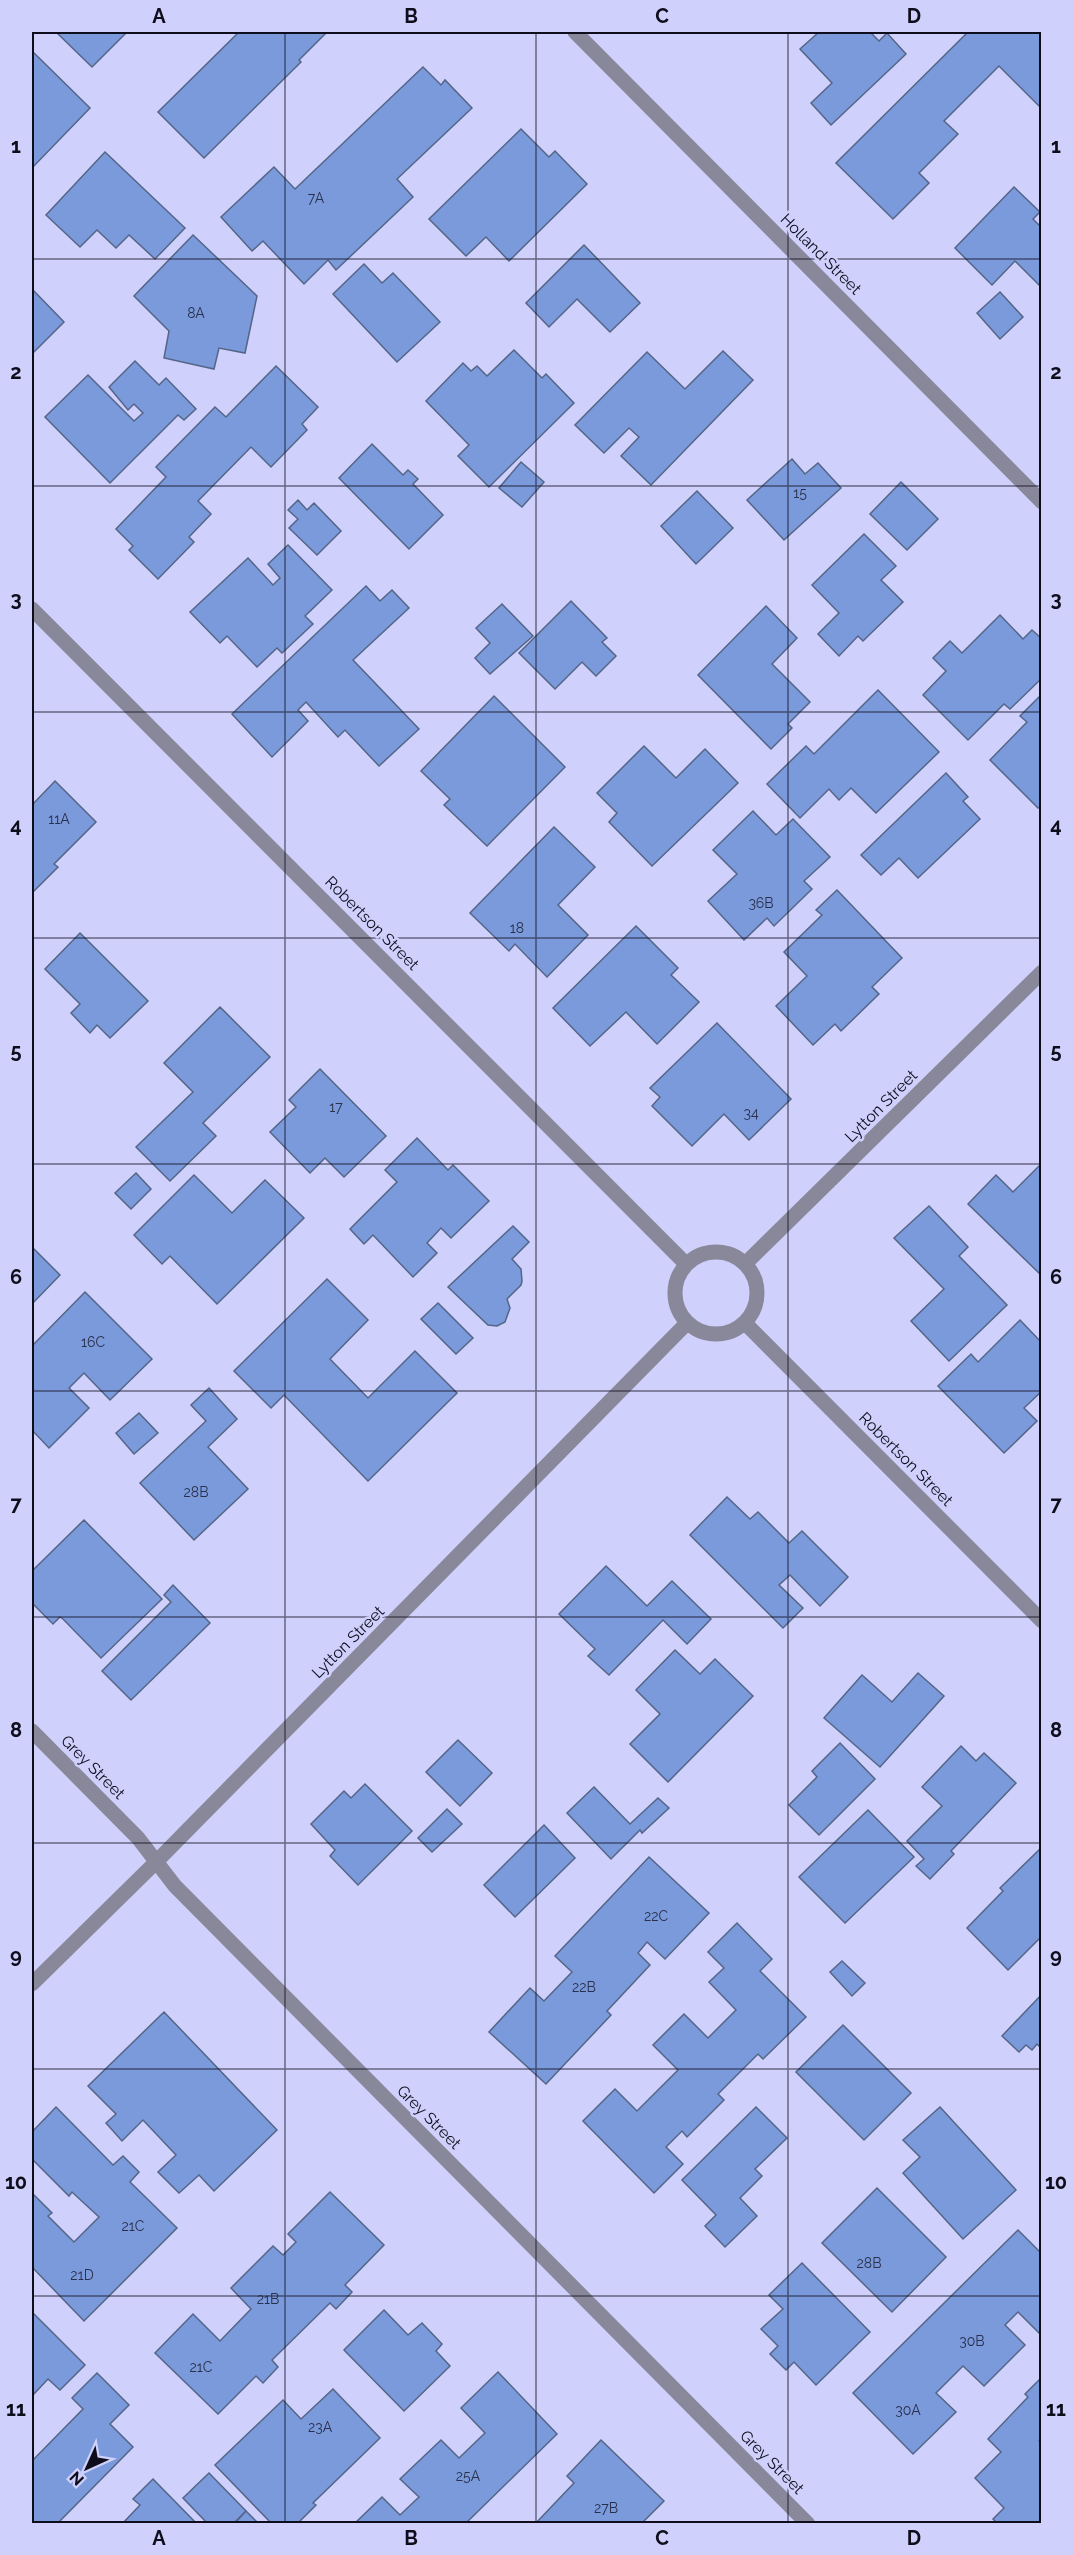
<svg xmlns="http://www.w3.org/2000/svg" width="1073" height="2555" viewBox="0 0 1073 2555" font-family="Raleway,sans-serif">
  <style>
    .building { fill: #7b9adc; stroke: #546587; stroke-width: 1.5 }
    .lines { fill: none; stroke-linecap: round; stroke-linejoin: round }
    .minor { stroke: #88889a; stroke-width: 15 }
    .grid { fill: none; stroke: #0e0d1b; stroke-width: 1.5; stroke-opacity: 0.55 }
    .labels { text-anchor: middle; dominant-baseline: central; stroke-width: 5; stroke-linejoin: round; paint-order: stroke }
    .number-label { font-size: 14px; fill: #29304b }
    .street-label { font-size: 16px; fill: #0e0d1b; stroke: #cfd0fb }
    .neatline { fill: none; stroke: #0e0d1b; stroke-width: 2 }
    .grid-label { font-size: 20px; text-anchor: middle; font-weight: bold; fill: #0e0d1b }
  </style>
  <rect width="100%" height="100%" fill="#cfd0fb"/>
  <g class="building">
    <polygon points="56,32 125,32 126,33 92,67"/>
    <polygon points="239,32 327,32 299,60 301,62 204,158 158,112"/>
    <polygon points="819,32 870,32 879,41 887,33 906,54 831,125 811,103 832,83 800,49"/>
    <polygon points="968,32 1042,32 1042,109 999,66 944,121 958,134 919,173 929,183 893,219 836,163"/>
    <polygon points="32,51 90,108 32,168"/>
    <polygon points="423,67 441,85 445,80 472,108 397,179 413,197 336,270 328,260 304,284 263,241 252,251 221,217 274,167 295,189"/>
    <polygon points="521,129 549,157 555,151 587,184 509,261 486,237 466,256 429,219"/>
    <polygon points="105,152 185,228 155,259 129,235 116,248 97,230 80,247 46,215"/>
    <polygon points="1014,187 1040,212 1033,219 1042,228 1042,288 1015,261 992,285 955,248"/>
    <polygon points="193,235 257,296 245,353 219,348 214,369 164,358 169,331 134,296"/>
    <polygon points="584,245 640,303 610,332 577,299 549,327 526,303"/>
    <polygon points="364,264 382,283 393,273 440,322 397,362 333,294"/>
    <polygon points="32,289 64,322 32,354"/>
    <polygon points="1000,292 1023,317 1000,339 977,313"/>
    <polygon points="514,350 542,378 546,374 574,403 489,487 458,456 469,445 426,401 463,363 471,371 477,366 487,376"/>
    <polygon points="723,351 753,380 651,485 621,456 639,437 629,428 604,453 575,425 647,352 685,389"/>
    <polygon points="135,361 159,385 166,378 196,409 184,420 178,415 110,483 45,417 88,375 134,421 143,413 134,404 128,410 109,387"/>
    <polygon points="276,366 318,407 302,424 307,430 271,467 251,447 198,501 211,514 189,537 194,542 158,579 129,550 133,546 116,529 166,477 156,467 215,407 226,417"/>
    <polygon points="372,444 403,475 408,470 418,479 413,484 443,515 409,549 339,478"/>
    <polygon points="792,459 805,474 818,463 841,488 784,540 747,500"/>
    <polygon points="521,462 544,482 522,507 499,488"/>
    <polygon points="901,482 938,519 907,550 870,514"/>
    <polygon points="697,491 733,528 696,564 661,526"/>
    <polygon points="298,500 307,510 314,503 341,531 317,555 289,528 298,519 288,510"/>
    <polygon points="864,534 896,566 881,580 903,602 863,641 858,636 839,656 818,634 839,613 812,585"/>
    <polygon points="288,545 332,590 305,616 313,624 282,653 277,648 257,667 227,636 220,643 190,612 248,558 273,585 280,578 268,564"/>
    <polygon points="366,586 380,601 392,590 409,608 353,660 419,729 379,766 345,730 338,737 306,702 298,710 308,721 272,757 232,714"/>
    <polygon points="571,601 607,638 602,642 616,656 596,676 582,662 555,689 519,653"/>
    <polygon points="502,604 533,636 490,674 475,658 490,643 476,628"/>
    <polygon points="766,606 797,638 772,664 810,702 788,724 792,728 771,749 698,675"/>
    <polygon points="1000,615 1023,639 1032,630 1042,639 1042,678 1010,709 1004,704 968,740 923,695 946,671 933,658 950,641 962,653"/>
    <polygon points="878,690 939,752 876,813 851,788 839,800 829,789 800,818 767,784 806,746 814,754"/>
    <polygon points="1042,694 1042,805 1038,808 990,760 1027,722 1020,716"/>
    <polygon points="494,696 565,767 487,846 444,805 450,799 421,771"/>
    <polygon points="644,746 676,778 705,749 738,783 652,866 609,822 617,813 597,793"/>
    <polygon points="946,773 968,797 963,801 980,819 918,878 899,858 881,875 861,855"/>
    <polygon points="55,781 96,822 54,864 58,867 32,893 32,805"/>
    <polygon points="753,811 776,835 793,819 830,857 804,881 812,889 774,926 767,918 744,940 708,901 737,874 713,850"/>
    <polygon points="554,827 595,867 558,905 588,935 547,977 515,944 509,951 470,913"/>
    <polygon points="837,890 902,958 872,987 879,994 841,1031 835,1024 813,1045 776,1006 807,976 784,952 822,915 816,910"/>
    <polygon points="636,926 678,968 671,975 699,1002 657,1044 626,1012 590,1046 553,1008"/>
    <polygon points="80,933 148,1001 110,1038 97,1025 90,1033 71,1013 80,1004 45,969"/>
    <polygon points="220,1007 270,1057 203,1123 216,1136 170,1181 136,1147 193,1092 164,1063"/>
    <polygon points="717,1023 791,1099 749,1140 724,1114 692,1146 652,1106 660,1097 650,1088"/>
    <polygon points="320,1069 386,1136 344,1177 325,1158 310,1173 270,1132 296,1107 289,1100"/>
    <polygon points="417,1138 448,1170 453,1165 489,1201 451,1238 441,1228 427,1243 437,1253 413,1277 373,1235 364,1244 350,1229 397,1182 385,1170"/>
    <polygon points="1042,1163 1042,1276 968,1204 996,1175 1013,1192"/>
    <polygon points="136,1173 151,1189 131,1209 115,1193"/>
    <polygon points="194,1175 232,1213 265,1180 304,1218 217,1304 170,1256 162,1264 134,1235"/>
    <polygon points="929,1206 968,1247 959,1256 1007,1305 949,1361 911,1321 944,1289 894,1238"/>
    <polygon points="513,1226 529,1242 512,1259 521,1269 522,1281 521,1285 507,1299 510,1308 505,1322 497,1326 488,1325 448,1287"/>
    <polygon points="32,1247 60,1275 32,1304"/>
    <polygon points="327,1279 368,1320 330,1359 368,1398 415,1351 457,1393 368,1481 284,1395 271,1408 234,1371"/>
    <polygon points="85,1292 152,1359 110,1400 84,1373 69,1388 89,1408 49,1448 32,1430 32,1346"/>
    <polygon points="438,1303 473,1338 456,1354 421,1319"/>
    <polygon points="1020,1320 1042,1343 1042,1391 1024,1408 1037,1421 1004,1453 938,1386 971,1354 978,1362"/>
    <polygon points="209,1388 237,1419 208,1447 248,1489 194,1540 140,1483 206,1421 191,1405"/>
    <polygon points="139,1413 158,1433 134,1454 116,1433"/>
    <polygon points="727,1497 750,1519 758,1512 789,1543 802,1531 848,1577 820,1606 790,1575 779,1585 803,1608 783,1628 690,1535"/>
    <polygon points="84,1520 162,1599 101,1658 63,1619 60,1617 53,1624 32,1603 32,1571"/>
    <polygon points="606,1566 647,1606 672,1581 711,1619 687,1644 663,1620 609,1675 588,1656 595,1649 559,1614"/>
    <polygon points="173,1585 210,1623 131,1700 102,1671 171,1602 164,1595"/>
    <polygon points="675,1650 700,1674 715,1659 753,1696 668,1782 630,1744 660,1714 636,1690"/>
    <polygon points="918,1673 944,1696 880,1767 824,1718 862,1675 892,1702"/>
    <polygon points="458,1740 492,1773 460,1806 426,1772"/>
    <polygon points="840,1743 875,1779 819,1835 789,1805 817,1777 812,1771"/>
    <polygon points="961,1746 976,1761 984,1753 1016,1783 951,1851 954,1854 930,1879 916,1866 924,1859 907,1841 942,1806 922,1787"/>
    <polygon points="365,1784 412,1831 358,1885 330,1856 335,1850 311,1824 344,1791 351,1798"/>
    <polygon points="594,1787 630,1824 658,1798 669,1808 642,1833 640,1830 611,1859 567,1813"/>
    <polygon points="447,1809 462,1824 432,1852 418,1838"/>
    <polygon points="868,1810 914,1857 845,1923 799,1877"/>
    <polygon points="544,1825 575,1858 515,1917 484,1885"/>
    <polygon points="1042,1847 1042,1941 1039,1939 1008,1970 967,1928 1003,1891 1000,1888"/>
    <polygon points="649,1857 709,1913 665,1959 647,1942 638,1953 650,1965 607,2011 611,2015 546,2084 489,2032 530,1988 544,2001 572,1972 555,1956"/>
    <polygon points="737,1923 772,1959 760,1971 806,2017 763,2059 758,2054 718,2094 724,2100 687,2137 682,2131 666,2147 683,2164 654,2193 583,2121 615,2089 637,2111 678,2070 653,2045 684,2014 708,2038 736,2010 709,1982 724,1968 708,1952"/>
    <polygon points="842,1961 865,1983 852,1996 830,1972"/>
    <polygon points="1042,1994 1042,2049 1037,2044 1032,2050 1026,2045 1019,2052 1002,2036"/>
    <polygon points="164,2012 277,2130 214,2191 199,2175 179,2193 158,2172 176,2155 143,2120 122,2141 106,2123 116,2114 88,2086"/>
    <polygon points="843,2025 911,2093 864,2140 796,2072"/>
    <polygon points="56,2107 113,2165 123,2156 139,2172 130,2182 177,2228 84,2321 32,2267 32,2193 52,2213 48,2216 74,2242 99,2217 72,2192 69,2196 32,2159 32,2132"/>
    <polygon points="756,2107 787,2138 755,2169 762,2176 740,2198 757,2216 725,2247 705,2226 716,2215 682,2180"/>
    <polygon points="940,2107 1016,2190 963,2239 903,2173 920,2157 903,2140"/>
    <polygon points="877,2188 946,2257 892,2312 822,2243"/>
    <polygon points="330,2192 384,2245 345,2285 352,2292 336,2309 330,2303 272,2360 278,2367 263,2383 256,2376 218,2414 155,2353 193,2314 220,2341 251,2309 231,2288 273,2246 283,2255 296,2242 288,2234"/>
    <polygon points="1018,2230 1042,2254 1042,2336 1018,2312 1005,2325 1025,2345 984,2386 963,2366 936,2393 956,2412 913,2454 853,2393"/>
    <polygon points="802,2263 870,2332 816,2385 794,2362 786,2370 770,2354 778,2346 761,2329 783,2309 769,2295"/>
    <polygon points="384,2310 408,2335 422,2323 442,2344 436,2351 450,2366 404,2411 344,2350"/>
    <polygon points="34,2314 85,2365 60,2390 48,2379 32,2396 32,2317"/>
    <polygon points="498,2372 557,2434 465,2524 354,2524 382,2497 400,2515 419,2497 400,2479 441,2440 459,2458 485,2433 461,2408"/>
    <polygon points="97,2373 129,2405 110,2424 133,2447 57,2524 32,2524 32,2461 83,2409 72,2398"/>
    <polygon points="1042,2377 1042,2439 1039,2441 1042,2443 1042,2523 998,2524 993,2519 1004,2508 975,2478 1001,2452 988,2439 1028,2397 1025,2394"/>
    <polygon points="333,2389 380,2438 313,2503 316,2505 297,2524 272,2524 215,2465 283,2400 301,2419"/>
    <polygon points="601,2440 664,2501 641,2524 535,2524 574,2483 567,2476"/>
    <polygon points="209,2473 246,2511 233,2524 208,2524 183,2498"/>
    <polygon points="153,2479 197,2524 122,2524 140,2505 133,2499"/>
    <polygon points="246,2511 259,2524 234,2524"/>
  </g>
  <g class="lines">
    <g class="minor">
      <polyline points="575,32 1042,502"/>
      <polyline points="32,609 686,1264"/>
      <circle cx="716" cy="1293" r="41"/>
      <polyline points="745,1264 1042,972"/>
      <polyline points="745,1323 1042,1621"/>
      <polyline points="32,1731 138,1838 175,1886 808,2524"/>
      <polyline points="32,1984 156,1862 687,1323"/>
    </g>
  </g>
  <path class="grid" d="M 285,32 L 285,2524M 536,32 L 536,2524M 788,32 L 788,2524M 32,259 L 1042,259M 32,486 L 1042,486M 32,712 L 1042,712M 32,938 L 1042,938M 32,1164 L 1042,1164M 32,1391 L 1042,1391M 32,1617 L 1042,1617M 32,1843 L 1042,1843M 32,2069 L 1042,2069M 32,2296 L 1042,2296"/>
  <g class="labels">
    <g class="number-label">
      <text x="316" y="198">7A</text>
      <text x="196" y="313">8A</text>
      <text x="800" y="493">15</text>
      <text x="59" y="819">11A</text>
      <text x="761" y="903">36B</text>
      <text x="517" y="928">18</text>
      <text x="336" y="1107">17</text>
      <text x="751" y="1113">34</text>
      <text x="93" y="1342">16C</text>
      <text x="196" y="1492">28B</text>
      <text x="656" y="1916">22C</text>
      <text x="584" y="1987">22B</text>
      <text x="133" y="2226">21C</text>
      <text x="869" y="2263">28B</text>
      <text x="82" y="2275">21D</text>
      <text x="268" y="2299">21B</text>
      <text x="972" y="2341">30B</text>
      <text x="201" y="2367">21C</text>
      <text x="908" y="2410">30A</text>
      <text x="320" y="2427">23A</text>
      <text x="468" y="2476">25A</text>
      <text x="606" y="2508">27B</text>
    </g>
    <g class="street-label">
      <text transform="translate(821 254) rotate(45)">Holland Street</text>
      <text transform="translate(372 923) rotate(45)">Robertson Street</text>
      <text transform="translate(881 1106) rotate(-45)">Lytton Street</text>
      <text transform="translate(906 1459) rotate(45)">Robertson Street</text>
      <text transform="translate(348 1642) rotate(-45)">Lytton Street</text>
      <text transform="translate(93 1767) rotate(45)">Grey Street</text>
      <text transform="translate(429 2117) rotate(45)">Grey Street</text>
      <text transform="translate(772 2462) rotate(45)">Grey Street</text>
    </g>
  </g>
  <rect width="1073" height="2555" fill="none" stroke="#cfd0fb" stroke-width="66"/>
  <g transform="translate(87 2468) rotate(225)" stroke="#cfd0fb" stroke-width="4.5" paint-order="stroke">
  <path d="M0-4.5L10 22L0 15L-10 22Z" fill="#0e0d1b"/>
  <text y="-9" font-size="16" font-weight="bold" text-anchor="middle" fill="#0e0d1b">N</text>
  </g>
  <rect x="33" y="33" width="1007" height="2489" class="neatline"/>
  <g class="grid-label">
    <text x="159" y="23">A</text>
    <text x="411" y="23">B</text>
    <text x="662" y="23">C</text>
    <text x="914" y="23">D</text>
    <text x="16" y="153">1</text>
    <text x="1056" y="153">1</text>
    <text x="16" y="379">2</text>
    <text x="1056" y="379">2</text>
    <text x="16" y="606">3</text>
    <text x="1056" y="606">3</text>
    <text x="16" y="832">4</text>
    <text x="1056" y="832">4</text>
    <text x="16" y="1058">5</text>
    <text x="1056" y="1058">5</text>
    <text x="16" y="1284">6</text>
    <text x="1056" y="1284">6</text>
    <text x="16" y="1511">7</text>
    <text x="1056" y="1511">7</text>
    <text x="16" y="1737">8</text>
    <text x="1056" y="1737">8</text>
    <text x="16" y="1963">9</text>
    <text x="1056" y="1963">9</text>
    <text x="16" y="2189">10</text>
    <text x="1056" y="2189">10</text>
    <text x="16" y="2416">11</text>
    <text x="1056" y="2416">11</text>
    <text x="159" y="2545">A</text>
    <text x="411" y="2545">B</text>
    <text x="662" y="2545">C</text>
    <text x="914" y="2545">D</text>
  </g>
</svg>
